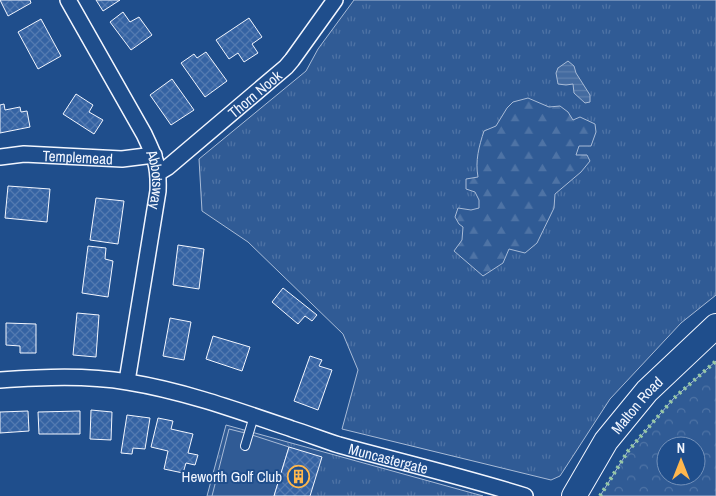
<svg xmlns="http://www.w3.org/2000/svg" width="716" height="496" viewBox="0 0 716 496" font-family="'Archivo Narrow',sans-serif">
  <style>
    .grass { fill: url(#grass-tufts); stroke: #a8bbd7 }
    .forest { fill: url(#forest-firs); stroke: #a8bbd7 }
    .park { fill: url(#park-crowns); stroke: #a8bbd7; fill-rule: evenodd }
    .built { fill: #305b95; stroke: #a8bbd7 }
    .water { fill: url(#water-rules); stroke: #a8bbd7 }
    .building { fill: url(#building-cross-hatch); stroke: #f2f6ff }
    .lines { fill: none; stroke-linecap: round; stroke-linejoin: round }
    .lane-casing { stroke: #f2f6ff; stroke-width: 10 }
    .street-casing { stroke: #f2f6ff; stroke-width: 18 }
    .primary-casing { stroke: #f2f6ff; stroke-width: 26 }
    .lane { stroke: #1f4e8c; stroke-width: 8 }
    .street { stroke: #1f4e8c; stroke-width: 15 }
    .primary { stroke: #1f4e8c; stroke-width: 24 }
    .hedge { stroke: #97c8a6; stroke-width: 4; stroke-dasharray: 2.5 4; stroke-linecap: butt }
    .labels { text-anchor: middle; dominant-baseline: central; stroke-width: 4; stroke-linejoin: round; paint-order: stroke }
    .street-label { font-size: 15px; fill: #f2f6ff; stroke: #1f4e8c }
    .poi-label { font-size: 15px; fill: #f2f6ff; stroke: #1f4e8c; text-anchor: end }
  </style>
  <defs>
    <pattern id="grass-tufts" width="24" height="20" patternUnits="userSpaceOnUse" patternTransform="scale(1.25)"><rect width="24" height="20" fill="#305b95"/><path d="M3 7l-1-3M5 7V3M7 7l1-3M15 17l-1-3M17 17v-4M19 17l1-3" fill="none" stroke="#4e73a5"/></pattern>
    <pattern id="forest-firs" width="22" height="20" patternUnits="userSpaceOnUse" patternTransform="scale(1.25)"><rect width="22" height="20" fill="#305b95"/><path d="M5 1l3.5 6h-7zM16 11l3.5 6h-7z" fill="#4e73a5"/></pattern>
    <pattern id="park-crowns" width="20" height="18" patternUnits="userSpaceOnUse" patternTransform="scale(1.25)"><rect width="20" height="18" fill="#305b95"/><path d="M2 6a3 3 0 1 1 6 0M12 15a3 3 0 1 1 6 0" fill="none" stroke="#4e73a5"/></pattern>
    <pattern id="water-rules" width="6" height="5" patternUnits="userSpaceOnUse" patternTransform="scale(1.25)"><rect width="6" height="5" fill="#446ba0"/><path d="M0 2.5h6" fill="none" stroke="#5f81ae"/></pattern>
    <pattern id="building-cross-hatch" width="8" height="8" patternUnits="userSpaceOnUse" patternTransform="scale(1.25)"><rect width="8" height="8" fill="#3563a3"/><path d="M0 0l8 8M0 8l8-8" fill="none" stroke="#537ab1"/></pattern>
  </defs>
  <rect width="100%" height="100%" fill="#1f4e8c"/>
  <g class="grass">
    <polygon points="354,0 716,0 716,295 681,323 610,399 560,476 551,480 342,429 358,370 343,334 248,242 202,211 199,159 306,71 318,49"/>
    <polygon points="226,425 483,496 207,496"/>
  </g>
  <path class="forest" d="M 528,98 L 549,107 L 560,106 L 568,112 L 573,120 L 580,117 L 595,124 L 596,132 L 591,146 L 579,146 L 576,155 L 587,155 L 590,161 L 581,172 L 555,194 L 554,208 L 537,243 L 525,253 L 509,249 L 503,263 L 483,276 L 454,251 L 462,240 L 463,227 L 459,224 L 455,217 L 458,208 L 471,210 L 479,208 L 479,200 L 475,192 L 466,189 L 466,179 L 478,177 C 475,161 479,146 484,131 L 496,126 L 507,108 L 513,102 Z"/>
  <path class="park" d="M 716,361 L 716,496 L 600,496 L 628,451 L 674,398 ZM 666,446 L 696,446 L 696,476 L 666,476 Z"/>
  <polygon class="built" points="229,429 249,434 289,447 274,496 212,496"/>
  <polygon class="water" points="568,61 574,66 576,73 590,95 590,102 585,103 574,93 573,84 566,85 558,84 556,73 558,68"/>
  <g class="building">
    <polygon points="0,0 30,0 31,3 8,16"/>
    <polygon points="96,0 120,0 103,11"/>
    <polygon points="123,12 130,22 139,17 152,35 131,50 110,22"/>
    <polygon points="249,18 262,37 252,44 258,53 244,62 238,53 229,59 216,40"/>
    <polygon points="41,19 61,56 38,69 18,32"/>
    <polygon points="206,52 227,81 205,97 181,63 194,54 197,58"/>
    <polygon points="172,79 194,110 171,125 150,95"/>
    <polygon points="76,94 93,105 89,112 103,120 94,134 63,114"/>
    <polygon points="4,104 5,110 20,107 21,112 27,111 30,127 0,133 0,105"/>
    <polygon points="8,186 50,189 47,222 5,218"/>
    <polygon points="96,198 124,201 118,244 90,240"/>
    <polygon points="178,245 204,249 199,289 173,285"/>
    <polygon points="88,246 106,248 105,259 113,261 108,297 82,293"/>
    <polygon points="283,288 317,315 312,321 305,316 298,324 272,302"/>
    <polygon points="77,313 99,315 96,357 73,355"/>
    <polygon points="170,318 191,322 184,360 163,356"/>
    <polygon points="6,323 36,324 36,353 20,353 20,346 6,345"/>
    <polygon points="213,336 250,347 242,371 206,359"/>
    <polygon points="310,356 322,360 319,366 332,370 318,410 294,401"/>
    <polygon points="91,410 112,412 111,440 90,439"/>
    <polygon points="28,411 29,431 0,433 0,412"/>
    <polygon points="80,411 80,434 39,434 38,412"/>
    <polygon points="127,415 150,418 145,449 133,448 132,454 121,453"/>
    <polygon points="158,418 173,421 171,429 193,434 188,453 198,455 195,465 186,463 183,473 164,469 168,451 151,447"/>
    <polygon points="289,447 322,457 310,496 274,496"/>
  </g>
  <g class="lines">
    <defs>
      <polyline id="lane" points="245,446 254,416"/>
      <g id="street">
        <path id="s1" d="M 68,0 L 144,134 C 155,157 159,165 158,191 L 127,381"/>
        <path id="s2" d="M 0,157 L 24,154 L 122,159 L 154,155"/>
        <path id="s3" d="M 158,173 L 168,167 L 286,67 L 292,60 L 335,0"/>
        <path id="s4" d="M 0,380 C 43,377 86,375 128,382 C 184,391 239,411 292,429 C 308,434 323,440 339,445 C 401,462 464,477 525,496"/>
      </g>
      <g id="primary">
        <path id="s5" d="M 574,496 L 606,441 L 647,391 L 716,326"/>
      </g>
    </defs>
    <use href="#lane" class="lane-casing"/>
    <use href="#street" class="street-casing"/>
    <use href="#primary" class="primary-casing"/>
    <use href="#lane" class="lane"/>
    <use href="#street" class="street"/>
    <use href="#primary" class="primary"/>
    <polyline class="hedge" points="600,496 628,451 674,398 716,361"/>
  </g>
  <defs>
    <symbol id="building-ring" viewBox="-11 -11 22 22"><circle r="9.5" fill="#1f4e8c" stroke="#ffb74d" stroke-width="1.5"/><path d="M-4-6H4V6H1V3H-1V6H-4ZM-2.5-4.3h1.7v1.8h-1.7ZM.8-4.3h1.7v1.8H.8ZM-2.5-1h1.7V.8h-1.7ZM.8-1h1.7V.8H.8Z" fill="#ffb74d"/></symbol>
  </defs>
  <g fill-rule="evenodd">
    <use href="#building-ring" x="286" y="464" width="25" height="25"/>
  </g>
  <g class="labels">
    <g class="street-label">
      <text stroke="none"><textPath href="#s3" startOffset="125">Thorn Nook</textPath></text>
      <text stroke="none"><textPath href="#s2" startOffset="78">Templemead</textPath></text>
      <text stroke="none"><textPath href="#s1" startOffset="202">Abbotsway</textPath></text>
      <text stroke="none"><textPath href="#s5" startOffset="111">Malton Road</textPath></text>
      <text stroke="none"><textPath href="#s4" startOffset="400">Muncastergate</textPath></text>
    </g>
    <g class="poi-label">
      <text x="282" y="476">Heworth Golf Club</text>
    </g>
  </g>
  <g transform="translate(681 461)"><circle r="24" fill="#1f4e8c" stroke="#7391ba"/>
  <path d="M0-4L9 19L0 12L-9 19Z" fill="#ffb74d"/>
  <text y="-8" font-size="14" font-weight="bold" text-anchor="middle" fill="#f2f6ff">N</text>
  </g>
</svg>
